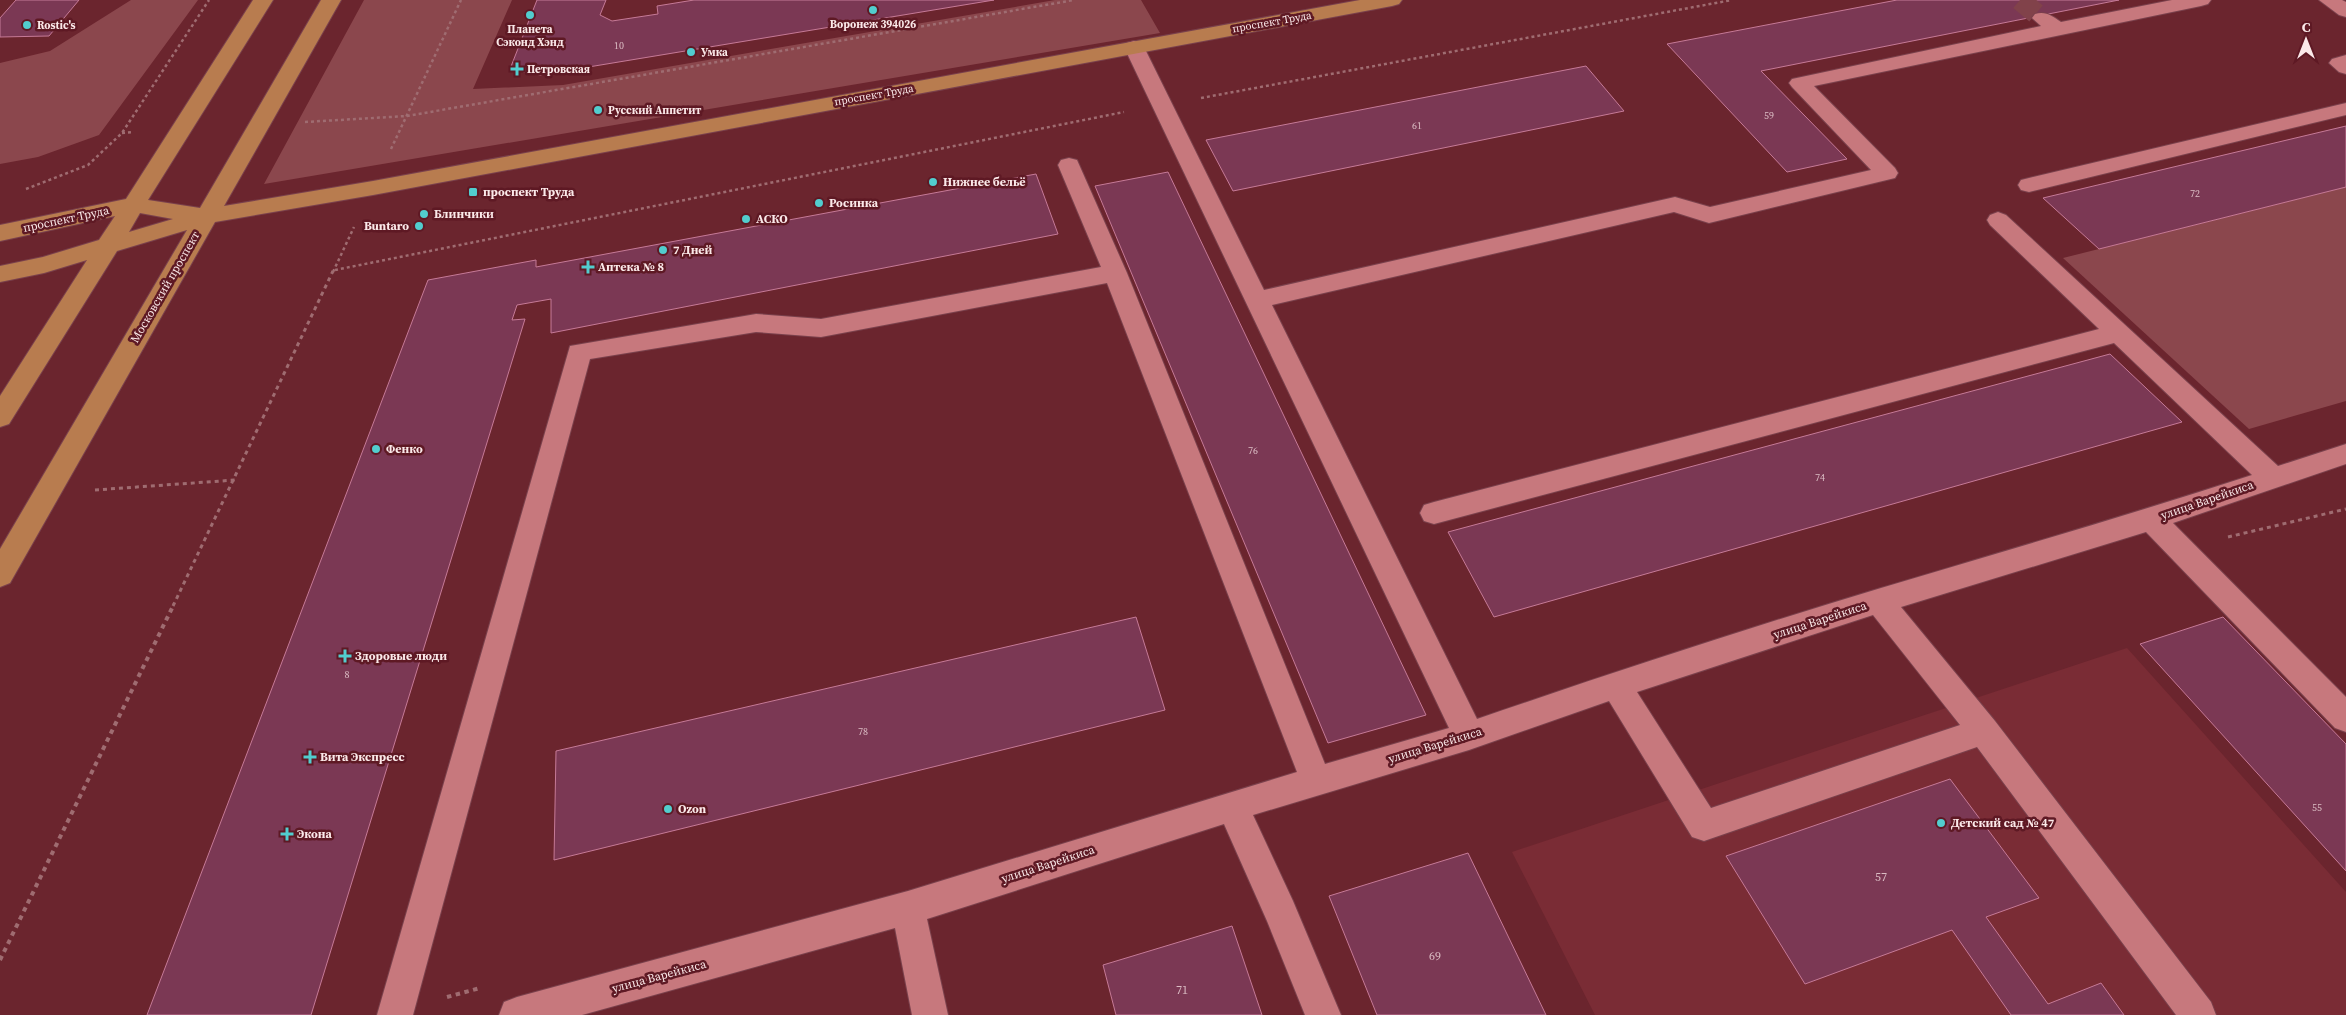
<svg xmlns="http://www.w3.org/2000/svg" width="2346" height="1015" viewBox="0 0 2346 1015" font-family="'Source Serif 4',serif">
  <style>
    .built { fill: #7a2c35 }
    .green { fill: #8b474d }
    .building { fill: #7b3854; stroke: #c67a97 }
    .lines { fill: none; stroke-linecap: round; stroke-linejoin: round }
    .minor-tunnel { stroke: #81424a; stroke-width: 21; stroke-dasharray: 21 11; stroke-linecap: butt }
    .minor-casing { stroke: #7a414c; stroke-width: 2 }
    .major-casing { stroke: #7a414c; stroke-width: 2 }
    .path-far2 { stroke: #9f6c71; stroke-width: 2.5; stroke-dasharray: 3 3; stroke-linecap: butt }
    .path-far1 { stroke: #9f6c71; stroke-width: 3; stroke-dasharray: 4 4; stroke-linecap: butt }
    .path { stroke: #9f6c71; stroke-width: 4; stroke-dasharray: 4.5 4.5; stroke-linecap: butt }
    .minor { fill: #c7787d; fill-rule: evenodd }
    .major { fill: #b87c4f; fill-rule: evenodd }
    .poi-dot { fill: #52cdce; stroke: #5e1924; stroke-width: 2 }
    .labels { text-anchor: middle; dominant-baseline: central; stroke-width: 5; stroke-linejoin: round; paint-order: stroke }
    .number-label { font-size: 10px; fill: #dbbdc4 }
    .far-street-label { font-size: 11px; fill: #fbe9e9; stroke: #5e1924 }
    .far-poi-label { font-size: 11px; font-weight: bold; fill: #fbe9e9; stroke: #5e1924; text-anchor: start }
    .poi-label { font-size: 12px; font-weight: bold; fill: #fbe9e9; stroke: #5e1924; text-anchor: start }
    .street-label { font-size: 12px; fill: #fbe9e9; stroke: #5e1924 }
    .near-number-label { font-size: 12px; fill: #dbbdc4 }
  </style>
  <rect width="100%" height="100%" fill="#6b252e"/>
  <polygon class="built" points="2127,648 2346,892 2346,1015 1595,1015 1512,852"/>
  <g class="green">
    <polygon points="131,0 198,0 99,135 38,157 0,164 0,63 50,51"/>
    <polygon points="364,0 512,0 473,89 563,85 1055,0 1141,0 1160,33 264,184"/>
    <polygon points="2346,187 2346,401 2249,429 2063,258"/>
  </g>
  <g class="building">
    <polygon points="16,0 79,0 49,36 0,37 0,18"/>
    <polygon points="537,0 606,0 600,15 612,21 658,14 657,6 694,0 994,0 540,75 510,69"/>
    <polygon points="1897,0 2119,0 1761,71 1847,159 1787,172 1667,44"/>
    <polygon points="1586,66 1624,111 1233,191 1206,140"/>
    <polygon points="2346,126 2346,187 2099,249 2043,198"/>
    <polygon points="1168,172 1426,715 1328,743 1095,186"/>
    <polygon points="1036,174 1058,234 551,333 551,299 517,305 512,320 525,319 311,1015 147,1015 428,280 536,260 536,267"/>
    <polygon points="2110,354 2182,422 1494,617 1448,532"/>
    <polygon points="1136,617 1165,710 554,860 556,751"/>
    <polygon points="2223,617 2346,744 2346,871 2140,644"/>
    <polygon points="1950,779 2039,898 1986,917 2048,1004 2101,983 2124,1015 2011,1015 1952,930 1805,984 1726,856"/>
    <polygon points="1468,853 1546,1015 1377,1015 1329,896"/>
    <polygon points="1232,926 1262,1015 1116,1015 1103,965"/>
  </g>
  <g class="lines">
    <polyline class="minor-tunnel" points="2020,0 2039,16"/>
    <defs>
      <g id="minor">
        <path d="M 2172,0 L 2211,0 L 2208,4 L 2201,6 L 1814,86 L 1895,168 L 1898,173 L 1895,178 L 1709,223 L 1674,212 L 1272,305 L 1477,719 C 1611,673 1745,629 1881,588 C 2005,551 2129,515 2252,475 L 2114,343 L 1434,524 L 1424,521 L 1420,513 L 1424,505 L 1434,502 L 2099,329 L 1990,225 L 1987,220 L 1990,215 L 1998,212 L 2006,215 L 2278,466 L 2346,444 L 2346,464 L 2173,523 L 2346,697 L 2346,732 L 2335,728 L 2146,532 L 1901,607 L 1995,721 L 2211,1002 L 2216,1015 L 2176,1015 L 1977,747 L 1704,841 L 1692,837 L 1609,701 L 1469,750 L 1253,815 L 1293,901 L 1341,1015 L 1305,1015 L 1267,921 L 1224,824 L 927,919 L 948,1015 L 912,1015 L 895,928 L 582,1015 L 499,1015 L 504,1002 L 517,997 L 908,891 L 1297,772 L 1107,283 L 821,337 L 756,332 L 590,359 L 413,1015 L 377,1015 L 570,346 L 756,314 L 821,319 L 1101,267 L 1058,165 L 1061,160 L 1069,158 L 1077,160 L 1127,273 L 1325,764 L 1449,728 L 1124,47 L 1127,43 L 1134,41 L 1141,43 L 1144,47 L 1264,290 L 1675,197 L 1710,207 L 1871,170 L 1792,87 L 1789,83 L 1792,79 L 2041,26 L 2032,18 L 2035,14 C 2046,11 2052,16 2061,22 ZM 1873,615 L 1960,725 L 1711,808 L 1637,692 Z"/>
        <polygon points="2319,0 2342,0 2346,2 2346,17 2339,15"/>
        <polygon points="2346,55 2346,74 2339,72 2329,63 2332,59"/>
        <polygon points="2346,103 2346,115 2029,192 2021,190 2018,185 2021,180 2029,178"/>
      </g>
      <path id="major" d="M 253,0 L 273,0 L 148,200 L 200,208 L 321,0 L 341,0 L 224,206 L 373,181 L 1360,0 L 1402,0 L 1399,4 L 1392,6 L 373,195 L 215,222 L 10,583 L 0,587 L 0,549 L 187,230 L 117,251 L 9,424 L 0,427 L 0,396 L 87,260 L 44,273 L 0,282 L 0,266 L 43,257 L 99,240 L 115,216 L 0,241 L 0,225 L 126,199 ZM 140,213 L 173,219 L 129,232 Z"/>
    </defs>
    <use href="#minor" class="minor-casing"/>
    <use href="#major" class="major-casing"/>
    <g class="path-far2">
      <polyline points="1201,98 1732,0"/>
      <polyline points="305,122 407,116 1074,0"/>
      <polyline points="122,133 134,132"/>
      <polyline points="391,149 461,0"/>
      <polyline points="26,189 88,165 122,133 209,0"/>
      <polyline points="335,270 1124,112"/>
      <polyline points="333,272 354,227"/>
    </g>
    <g class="path-far1">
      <polyline points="95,490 235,480"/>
      <polyline points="2228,537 2346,509"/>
      <polyline points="173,606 333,271"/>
    </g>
    <g class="path">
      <polyline points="0,960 174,604"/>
      <polyline points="447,997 480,988"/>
    </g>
    <use href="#minor" class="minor"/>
    <use href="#major" class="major"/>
  </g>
  <g class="poi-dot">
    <circle cx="873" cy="10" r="5"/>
    <circle cx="530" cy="15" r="5"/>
    <circle cx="27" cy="25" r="5"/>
    <circle cx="691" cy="52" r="5"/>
    <path d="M514.5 61.5h5v5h5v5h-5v5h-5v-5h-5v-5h5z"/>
    <circle cx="598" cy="110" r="5"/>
    <circle cx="933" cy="182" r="5"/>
    <rect x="468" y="187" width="10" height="10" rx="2.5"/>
    <circle cx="819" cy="203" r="5"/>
    <circle cx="424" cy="214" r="5"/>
    <circle cx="746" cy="219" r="5"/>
    <circle cx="419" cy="226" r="5"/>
    <circle cx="663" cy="250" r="5"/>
    <path d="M585.5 259.5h5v5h5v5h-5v5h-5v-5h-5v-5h5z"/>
    <circle cx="376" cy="449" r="5"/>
    <path d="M342.5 648.5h5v5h5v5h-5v5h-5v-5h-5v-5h5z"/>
    <path d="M307.5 749.5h5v5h5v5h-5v5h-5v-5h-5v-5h5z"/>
    <circle cx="668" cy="809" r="5"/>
    <circle cx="1941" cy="823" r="5"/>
    <path d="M284.5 826.5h5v5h5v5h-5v5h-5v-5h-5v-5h5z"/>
  </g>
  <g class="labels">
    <g class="number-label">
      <text x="619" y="45">10</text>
      <text x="1769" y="115">59</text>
      <text x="1417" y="125">61</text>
      <text x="2195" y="193">72</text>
      <text x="1253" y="450">76</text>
      <text x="1820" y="477">74</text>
      <text x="347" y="674">8</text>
      <text x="863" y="731">78</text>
      <text x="2317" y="807">55</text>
    </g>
    <g class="far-street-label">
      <text transform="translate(1272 22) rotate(-10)">проспект Труда</text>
      <text transform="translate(874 95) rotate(-10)">проспект Труда</text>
    </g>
    <g class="far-poi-label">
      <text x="873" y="24" text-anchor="middle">Воронеж 394026</text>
      <text x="37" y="25">Rostic's</text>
      <text x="530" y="29" text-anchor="middle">Планета<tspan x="530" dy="13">Сэконд Хэнд</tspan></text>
      <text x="701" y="52">Умка</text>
      <text x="527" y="69">Петровская</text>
      <text x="608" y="110">Русский Аппетит</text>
    </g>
    <g class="poi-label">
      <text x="943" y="182">Нижнее бельё</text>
      <text x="483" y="192">проспект Труда</text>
      <text x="829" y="203">Росинка</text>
      <text x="434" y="214">Блинчики</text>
      <text x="756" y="219">АСКО</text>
      <text x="409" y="226" text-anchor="end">Buntaro</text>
      <text x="673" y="250">7 Дней</text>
      <text x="598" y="267">Аптека № 8</text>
      <text x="386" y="449">Фенко</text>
      <text x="355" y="656">Здоровые люди</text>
      <text x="320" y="757">Вита Экспресс</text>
      <text x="678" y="809">Ozon</text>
      <text x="1951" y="823">Детский сад № 47</text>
      <text x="297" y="834">Экона</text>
    </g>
    <g class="street-label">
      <text transform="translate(66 219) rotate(-12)">проспект Труда</text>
      <text transform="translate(165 287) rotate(-60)">Московский проспект</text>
      <text transform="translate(2207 500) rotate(-19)">улица Варейкиса</text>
      <text transform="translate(1820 620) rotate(-18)">улица Варейкиса</text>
      <text transform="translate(1435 745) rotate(-17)">улица Варейкиса</text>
      <text transform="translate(1048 864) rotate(-18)">улица Варейкиса</text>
      <text transform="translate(659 976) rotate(-15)">улица Варейкиса</text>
    </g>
    <g class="near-number-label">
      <text x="1881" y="877">57</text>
      <text x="1435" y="956">69</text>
      <text x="1182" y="990">71</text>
    </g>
  </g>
  <g transform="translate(2306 40)" stroke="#5e1924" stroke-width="4" paint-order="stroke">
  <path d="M0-4L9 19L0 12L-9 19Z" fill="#fbe9e9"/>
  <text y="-8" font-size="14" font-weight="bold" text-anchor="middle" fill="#fbe9e9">С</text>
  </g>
</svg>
